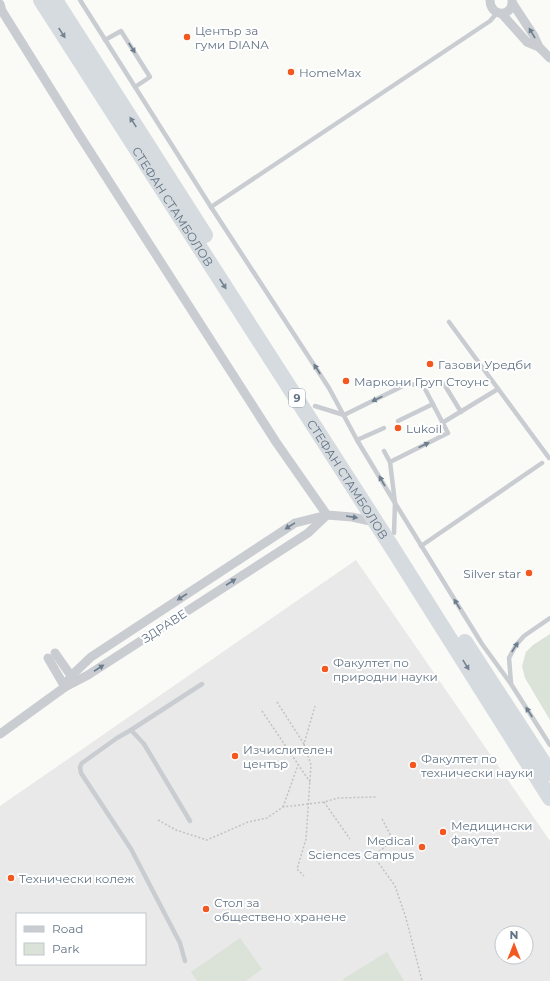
<svg xmlns="http://www.w3.org/2000/svg" width="550" height="981" viewBox="0 0 550 981" font-family="Montserrat,sans-serif">
  <style>
    .built { fill: #e8e9e8; fill-rule: evenodd }
    .green { fill: #dbe2d8 }
    .lines { fill: none; stroke-linecap: round; stroke-linejoin: round }
    .path { stroke: #c0c3c5; stroke-width: 1.5; stroke-dasharray: 2 2; stroke-linecap: butt }
    .lane { stroke: #c9cdd1; stroke-width: 4.5 }
    .street { stroke: #c9cdd1; stroke-width: 9 }
    .highway { stroke: #d6dbdf; stroke-width: 16 }
    .oneway { fill: #738392 }
    .oneway2 { fill: #6c7d8d }
    .poi-dot { fill: #f2581f; stroke: #fff; stroke-width: 1.5 }
    .labels { text-anchor: middle; dominant-baseline: central; stroke-width: 4; stroke-linejoin: round; paint-order: stroke }
    .shield { fill: #fff; stroke: #919eaa; stroke-width: 1 }
    .shield-label { font-size: 11px; font-weight: bold; fill: #627485 }
    .poi-label { font-size: 12px; fill: #627485; stroke: #fff; text-anchor: start }
    .street-label { font-size: 12px; fill: #627485; stroke: #fff }
  </style>
  <rect width="100%" height="100%" fill="#fafaf7"/>
  <path class="built" d="M 356,560 L 550,841 L 550,981 L 0,981 L 0,806 ZM 17,914 L 145,914 L 145,964 L 17,964 ZM 502,933 L 526,933 L 526,957 L 502,957 Z"/>
  <g class="green">
    <polygon points="550,634 550,720 525,678 522,666 526,652 533,645"/>
    <polygon points="240,938 262,969 246,981 197,981 191,972"/>
    <polygon points="387,952 404,981 344,981 343,979"/>
  </g>
  <g class="lines">
    <g class="path">
      <polyline points="277,702 304,744 315,706"/>
      <polyline points="262,711 310,782"/>
      <polyline points="304,744 311,765 306,839 297,869 304,876"/>
      <polyline points="324,802 350,839"/>
      <polyline points="283,807 298,765"/>
      <polyline points="382,819 393,840 376,854 375,858 395,886 406,918 422,981"/>
      <polyline points="158,820 176,830 207,840 248,822 267,818 283,807 324,802 338,798 376,797"/>
    </g>
    <g class="lane">
      <polyline points="80,0 211,207 329,388 357,440 395,503 482,644 511,684 550,745"/>
      <polyline points="105,40 121,31 150,77 135,87"/>
      <polyline points="211,207 490,21 497,13"/>
      <polyline points="449,322 549,458"/>
      <polyline points="424,387 437,383 444,384 461,412"/>
      <polyline points="315,406 344,415 407,384 418,385 424,387 448,433 390,462 395,503 394,533"/>
      <polyline points="398,421 433,404"/>
      <polyline points="442,423 498,389"/>
      <polyline points="357,440 384,428"/>
      <polyline points="384,451 390,462"/>
      <polyline points="421,546 542,463"/>
      <polyline points="511,683 509,658 516,645 524,636 550,618"/>
      <polyline points="131,730 144,744 190,821"/>
      <polyline points="185,961 180,943 131,849 81,773 80,767 82,763 117,738 131,730 202,684"/>
    </g>
    <g class="street">
      <path d="M 490,0 C 490,18 514,17 512,0"/>
      <polyline points="0,4 2,11 80,136 276,442 327,515"/>
      <polyline points="502,14 527,42 539,47 534,36 513,4"/>
      <polyline points="539,47 550,58"/>
      <polyline points="55,653 74,680"/>
      <polyline points="48,658 65,687"/>
      <polyline points="65,686 71,676 91,657 295,523 327,515 352,517 375,522"/>
      <polyline points="0,734 65,687 88,675 308,533 327,515"/>
    </g>
    <g class="highway">
      <path id="s1" d="M 41,0 L 393,549 L 550,798"/>
      <polyline points="55,0 205,235"/>
      <polyline points="465,642 550,773"/>
    </g>
  </g>
  <defs><path id="oneway-solid" d="M-6-.8H1V-3.2L6.5 0L1 3.2V.8H-6Z"/></defs>
  <g class="oneway">
    <use href="#oneway-solid" transform="translate(62 33) rotate(57)"/>
    <use href="#oneway-solid" transform="translate(133 122) rotate(-123)"/>
    <use href="#oneway-solid" transform="translate(223 284) rotate(57)"/>
    <use href="#oneway-solid" transform="translate(466 665) rotate(58)"/>
  </g>
  <g class="oneway2">
    <use href="#oneway-solid" transform="translate(532 33) rotate(-121)"/>
    <use href="#oneway-solid" transform="translate(132 48) rotate(57)"/>
    <use href="#oneway-solid" transform="translate(317 369) rotate(-123)"/>
    <use href="#oneway-solid" transform="translate(377 399) rotate(154)"/>
    <use href="#oneway-solid" transform="translate(424 445) rotate(-26)"/>
    <use href="#oneway-solid" transform="translate(382 481) rotate(-120)"/>
    <use href="#oneway-solid" transform="translate(352 517) rotate(9)"/>
    <use href="#oneway-solid" transform="translate(290 526) rotate(148)"/>
    <use href="#oneway-solid" transform="translate(231 582) rotate(-33)"/>
    <use href="#oneway-solid" transform="translate(182 597) rotate(147)"/>
    <use href="#oneway-solid" transform="translate(457 604) rotate(-122)"/>
    <use href="#oneway-solid" transform="translate(515 647) rotate(-57)"/>
    <use href="#oneway-solid" transform="translate(99 668) rotate(-33)"/>
    <use href="#oneway-solid" transform="translate(529 712) rotate(-123)"/>
  </g>
  <g class="poi-dot">
    <circle cx="187" cy="37" r="4"/>
    <circle cx="291" cy="72" r="4"/>
    <circle cx="430" cy="364" r="4"/>
    <circle cx="346" cy="381" r="4"/>
    <circle cx="398" cy="428" r="4"/>
    <circle cx="529" cy="573" r="4"/>
    <circle cx="325" cy="669" r="4"/>
    <circle cx="235" cy="756" r="4"/>
    <circle cx="413" cy="765" r="4"/>
    <circle cx="443" cy="832" r="4"/>
    <circle cx="422" cy="847" r="4"/>
    <circle cx="11" cy="878" r="4"/>
    <circle cx="206" cy="909" r="4"/>
  </g>
  <g class="labels">
    <rect class="shield" x="289" y="389" width="16" height="18" rx="3"/>
    <g class="shield-label">
      <text x="297" y="398">9</text>
    </g>
    <g class="poi-label">
      <text x="195" y="30">Център за<tspan x="195" dy="14">гуми DIANA</tspan></text>
      <text x="299" y="72">HomeMax</text>
      <text x="438" y="364">Газови Уредби</text>
      <text x="354" y="381">Маркони Груп Стоунс</text>
      <text x="406" y="428">Lukoil</text>
      <text x="521" y="573" text-anchor="end">Silver star</text>
      <text x="333" y="662">Факултет по<tspan x="333" dy="14">природни науки</tspan></text>
      <text x="243" y="749">Изчислителен<tspan x="243" dy="14">център</tspan></text>
      <text x="421" y="758">Факултет по<tspan x="421" dy="14">технически науки</tspan></text>
      <text x="451" y="825">Медицински<tspan x="451" dy="14">факутет</tspan></text>
      <text x="414" y="840" text-anchor="end">Medical<tspan x="414" dy="14">Sciences Campus</tspan></text>
      <text x="19" y="878">Технически колеж</text>
      <text x="214" y="902">Стол за<tspan x="214" dy="14">обществено хранене</tspan></text>
    </g>
    <g class="street-label">
      <text stroke="none"><textPath href="#s1" startOffset="245">СТЕФАН СТАМБОЛОВ</textPath></text>
      <text stroke="none"><textPath href="#s1" startOffset="569">СТЕФАН СТАМБОЛОВ</textPath></text>
      <text transform="translate(164 626) rotate(-33)">ЗДРАВЕ</text>
    </g>
  </g>
  <rect x="16" y="913" width="130" height="52" fill="#ffffff" stroke="#c0c7ce"/>
  <rect x="24" y="926" width="20" height="6" fill="#c9cdd1" stroke="#c0c7ce"/>
  <text x="52" y="933" font-size="12" fill="#627485">Road</text>
  <rect x="24" y="943" width="20" height="12" fill="#dbe2d8" stroke="#c0c7ce"/>
  <text x="52" y="953" font-size="12" fill="#627485">Park</text>
  <g transform="translate(514 945)"><circle r="19" fill="#ffffff" stroke="#c0c7ce"/>
  <path d="M0-3L7 15L0 10L-7 15Z" fill="#f2581f"/>
  <text y="-6" font-size="11" font-weight="bold" text-anchor="middle" fill="#627485">N</text>
  </g>
</svg>
